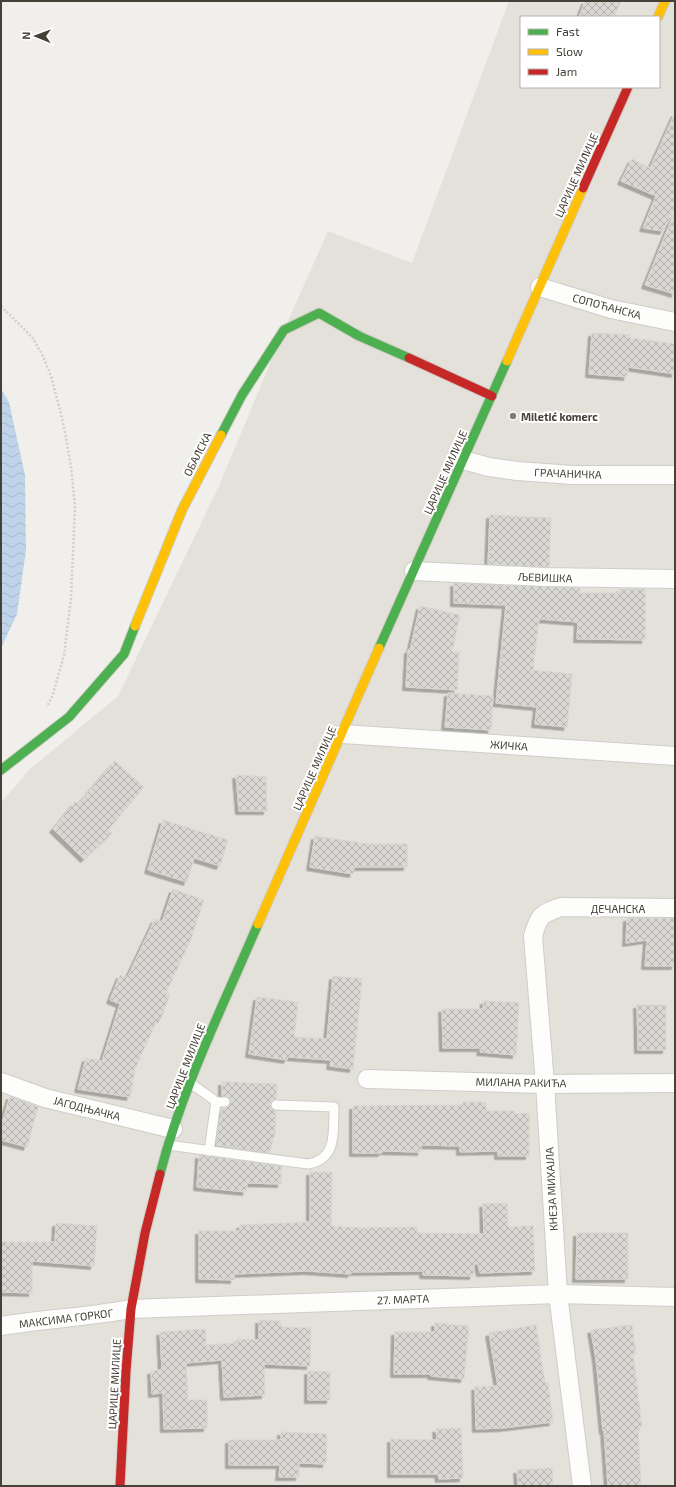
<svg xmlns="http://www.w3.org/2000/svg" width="676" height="1487" viewBox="0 0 676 1487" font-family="'Exo 2',sans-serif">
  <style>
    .residential { fill: #e3e1d9; fill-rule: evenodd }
    .water { fill: url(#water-waves) }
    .building { fill: url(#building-cross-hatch); stroke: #d8d6d1; filter: url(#shadow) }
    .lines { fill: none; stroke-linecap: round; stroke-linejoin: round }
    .lane-casing { stroke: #cecdc9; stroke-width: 11 }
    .street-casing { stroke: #cecdc9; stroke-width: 20 }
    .fast-casing { stroke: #ceccc3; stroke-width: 11 }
    .slow-casing { stroke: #ceccc3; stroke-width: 11 }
    .jam-casing { stroke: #ceccc3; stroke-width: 11 }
    .path { stroke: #d1cfcc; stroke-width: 2.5; stroke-dasharray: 2 2; stroke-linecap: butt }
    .lane { stroke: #fdfdfc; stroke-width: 9 }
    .street { stroke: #fdfdfc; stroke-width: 18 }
    .fast { stroke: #4caf50; stroke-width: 9 }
    .slow { stroke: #ffc107; stroke-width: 9 }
    .jam { stroke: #c62828; stroke-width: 9 }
    .poi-dot { fill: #817e77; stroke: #fff; stroke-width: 1.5 }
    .labels { text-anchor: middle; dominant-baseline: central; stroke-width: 4; stroke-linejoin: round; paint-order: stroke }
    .street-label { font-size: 11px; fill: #454138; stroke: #fff }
    .poi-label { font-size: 11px; font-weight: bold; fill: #454138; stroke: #fff; text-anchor: start }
  </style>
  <defs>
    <pattern id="water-waves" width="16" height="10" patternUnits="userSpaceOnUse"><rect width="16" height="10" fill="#c0d4e9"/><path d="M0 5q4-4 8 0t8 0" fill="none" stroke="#a6b7c9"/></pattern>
    <pattern id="building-cross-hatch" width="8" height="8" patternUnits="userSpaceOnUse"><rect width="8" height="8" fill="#d9d8d4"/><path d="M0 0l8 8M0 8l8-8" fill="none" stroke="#b2b1ad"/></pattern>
    <filter id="shadow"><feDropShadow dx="-3.5" dy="3.5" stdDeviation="0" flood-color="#0004"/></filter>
  </defs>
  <rect width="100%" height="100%" fill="#f0efeb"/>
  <path class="residential" d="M 509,1 L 675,1 L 675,1486 L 1,1486 L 1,803 L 29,770 L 118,696 L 219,486 L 284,330 L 328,231 L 412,263 ZM 521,17 L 659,17 L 659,87 L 521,87 Z"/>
  <polygon class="water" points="1,389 9,402 25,475 26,550 17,614 1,648"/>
  <g class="building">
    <polygon points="585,1 621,1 614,17 579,17"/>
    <polygon points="675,113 675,209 663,231 643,228 656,196 621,181 632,159 650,168"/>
    <polygon points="674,213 675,213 675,294 645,285"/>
    <polygon points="592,333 630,335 630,338 675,344 675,374 628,367 627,377 589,374"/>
    <polygon points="490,515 551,518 549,567 488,564"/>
    <polygon points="454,583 580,588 580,593 619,593 619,589 645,589 645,640 577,639 578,622 539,619 533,670 572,674 567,727 535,724 537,707 496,703 506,605 454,603"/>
    <polygon points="420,606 460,615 452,652 459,652 457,690 406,687 408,650 410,650"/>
    <polygon points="448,693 493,696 491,730 445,727"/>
    <polygon points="115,761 144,787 108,830 112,833 84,859 53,829 75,802 78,804"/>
    <polygon points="236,775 266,777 267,811 239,811"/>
    <polygon points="163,820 228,840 220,866 194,858 187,882 148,870"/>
    <polygon points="315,836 368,844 407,844 407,867 354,867 353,874 310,867"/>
    <polygon points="173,889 204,900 191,939 166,993 170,994 161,1019 158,1018 135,1069 130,1097 78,1089 86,1058 102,1061 120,1004 110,1000 120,975 127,978 155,919 162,922"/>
    <polygon points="627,918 675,918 675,966 645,966 647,940 626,943"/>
    <polygon points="333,976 362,979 353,1069 330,1066 331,1060 288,1057 287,1060 249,1054 257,997 298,1002 294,1037 327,1039"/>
    <polygon points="484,1001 519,1003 516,1055 480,1052 481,1048 443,1048 442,1009 483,1009"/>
    <polygon points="637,1005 666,1005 666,1050 638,1050"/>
    <polygon points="222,1082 277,1084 276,1099 273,1100 270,1104 271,1108 276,1111 275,1133 269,1153 216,1145 220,1118 221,1118 221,1108 228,1107 231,1102 228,1097 222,1096"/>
    <polygon points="10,1096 38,1107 27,1147 1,1140 1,1126"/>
    <polygon points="463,1102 486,1102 486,1111 514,1111 514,1114 529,1113 529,1156 498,1156 498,1151 460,1152 460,1146 421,1145 421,1152 381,1151 382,1153 353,1153 353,1106 463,1105"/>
    <polygon points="199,1155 281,1166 281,1184 247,1183 246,1192 197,1187"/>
    <polygon points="310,1172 332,1172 331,1226 362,1228 417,1227 417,1233 484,1234 483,1204 507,1203 508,1227 533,1226 535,1271 480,1273 478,1264 474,1264 473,1276 423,1275 423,1271 351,1272 351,1274 307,1271 234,1274 234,1280 199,1279 199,1231 240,1231 240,1225 310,1222"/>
    <polygon points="56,1223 97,1226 94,1266 32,1261 32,1293 1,1292 1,1242 55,1242"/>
    <polygon points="577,1233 628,1233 628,1279 576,1279"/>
    <polygon points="259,1320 281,1321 281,1327 311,1328 310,1366 264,1364 265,1395 224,1397 222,1360 186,1363 188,1400 207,1400 207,1428 164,1429 163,1393 152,1394 151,1371 162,1370 160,1332 205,1329 206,1345 237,1343 237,1339 259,1340"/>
    <polygon points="435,1323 469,1326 464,1379 431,1376 431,1374 394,1374 395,1332 435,1332"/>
    <polygon points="536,1325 545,1383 548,1383 553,1422 503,1428 476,1429 475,1387 498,1386 489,1333"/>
    <polygon points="632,1325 636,1354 633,1354 642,1427 638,1427 641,1486 608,1486 604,1430 603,1431 596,1359 591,1330"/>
    <polygon points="308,1371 330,1372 330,1400 308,1400"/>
    <polygon points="461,1428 463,1478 439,1479 438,1474 391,1474 391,1439 437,1440 436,1429"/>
    <polygon points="281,1432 327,1434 326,1464 299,1463 299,1477 279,1477 280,1465 229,1465 229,1440 281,1440"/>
    <polygon points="552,1468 553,1486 518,1486 517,1470"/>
  </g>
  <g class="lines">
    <defs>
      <g id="lane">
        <path d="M 190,1082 C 198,1090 208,1094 216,1102 L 225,1102"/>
        <path d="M 168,1145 L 308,1164 C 338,1159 333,1131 334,1107 L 276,1105"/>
        <polyline points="209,1151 216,1102"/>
      </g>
      <g id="street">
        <polyline points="540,287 611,309 675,322"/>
        <polyline points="463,460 489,467 517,471 573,475 675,475"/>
        <polyline points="414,571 544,577 675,579"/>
        <polyline points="343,734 675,756"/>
        <polyline points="367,1079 545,1084 675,1083"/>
        <polyline points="1,1082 45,1098 173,1129"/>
        <path d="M 1,1326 C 44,1319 88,1317 131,1309 L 558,1294 L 675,1297"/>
        <path d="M 582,1486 L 558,1294 L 545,1084 L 533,936 C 539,915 541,914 561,907 L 675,908"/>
      </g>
      <g id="fast">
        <polyline points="221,435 242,395 284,330 319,313 359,336 409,358"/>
        <polyline points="379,648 507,361"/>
        <polyline points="1,770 69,717 124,654 135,626"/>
        <path d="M 160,1174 C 182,1088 223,1006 258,924"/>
      </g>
      <g id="slow">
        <polyline points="658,17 665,1"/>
        <polyline points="507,361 583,188"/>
        <polyline points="135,626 182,510 221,435"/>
        <polyline points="258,924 379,648"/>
      </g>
      <g id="jam">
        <polyline points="583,188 628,87"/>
        <polyline points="409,358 492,396"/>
        <polyline points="120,1486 126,1371 131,1309 145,1233 160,1174"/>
      </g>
    </defs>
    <use href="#lane" class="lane-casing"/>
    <use href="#street" class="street-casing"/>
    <use href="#fast" class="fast-casing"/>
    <use href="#slow" class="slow-casing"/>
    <use href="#jam" class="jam-casing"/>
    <polyline class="path" points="1,306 32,337 43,356 51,376 63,422 71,466 75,507 71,598 64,655 53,694 47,707"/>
    <use href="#lane" class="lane"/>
    <use href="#street" class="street"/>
    <use href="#fast" class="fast"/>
    <use href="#slow" class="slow"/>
    <use href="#jam" class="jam"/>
  </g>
  <circle class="poi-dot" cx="513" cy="416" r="4"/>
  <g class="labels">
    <g class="street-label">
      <text transform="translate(576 175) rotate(-66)">ЦАРИЦЕ МИЛИЦЕ</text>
      <text transform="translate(607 306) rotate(15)">СОПОЋАНСКА</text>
      <text transform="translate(197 454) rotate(-63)">ОБАЛСКА</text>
      <text transform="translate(445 472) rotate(-66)">ЦАРИЦЕ МИЛИЦЕ</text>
      <text transform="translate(568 473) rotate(2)">ГРАЧАНИЧКА</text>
      <text transform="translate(545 577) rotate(2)">ЉЕВИШКА</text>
      <text transform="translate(509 745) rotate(4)">ЖИЧКА</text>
      <text transform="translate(314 768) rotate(-66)">ЦАРИЦЕ МИЛИЦЕ</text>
      <text x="618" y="908">ДЕЧАНСКА</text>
      <text transform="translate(185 1066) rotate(-69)">ЦАРИЦЕ МИЛИЦЕ</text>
      <text transform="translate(521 1082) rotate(1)">МИЛАНА РАКИЋА</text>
      <text transform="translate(87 1108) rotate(14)">ЈАГОДЊАЧКА</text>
      <text transform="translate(551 1189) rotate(-93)">КНЕЗА МИХАЈЛА</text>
      <text transform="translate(403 1299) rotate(-2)">27. МАРТА</text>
      <text transform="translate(66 1318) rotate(-7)">МАКСИМА ГОРКОГ</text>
      <text transform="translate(114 1384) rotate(-87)">ЦАРИЦЕ МИЛИЦЕ</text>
    </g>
    <g class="poi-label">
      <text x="521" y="416">Miletić komerc</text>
    </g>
  </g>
  <rect width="676" height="1487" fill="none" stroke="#454138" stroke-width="4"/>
  <rect x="520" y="16" width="140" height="72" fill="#ffffff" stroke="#b5b3af"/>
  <rect x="528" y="29" width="20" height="6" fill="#4caf50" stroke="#b5b3af"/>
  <text x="556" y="36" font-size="12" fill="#454138">Fast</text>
  <rect x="528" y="49" width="20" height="6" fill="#ffc107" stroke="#b5b3af"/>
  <text x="556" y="56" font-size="12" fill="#454138">Slow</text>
  <rect x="528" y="69" width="20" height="6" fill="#c62828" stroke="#b5b3af"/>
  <text x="556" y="76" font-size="12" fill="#454138">Jam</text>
  <g transform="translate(36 36) rotate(271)" stroke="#ffffff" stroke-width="3" paint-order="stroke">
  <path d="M0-3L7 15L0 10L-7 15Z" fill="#454138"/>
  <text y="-6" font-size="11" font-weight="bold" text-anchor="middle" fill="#454138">N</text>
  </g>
</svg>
